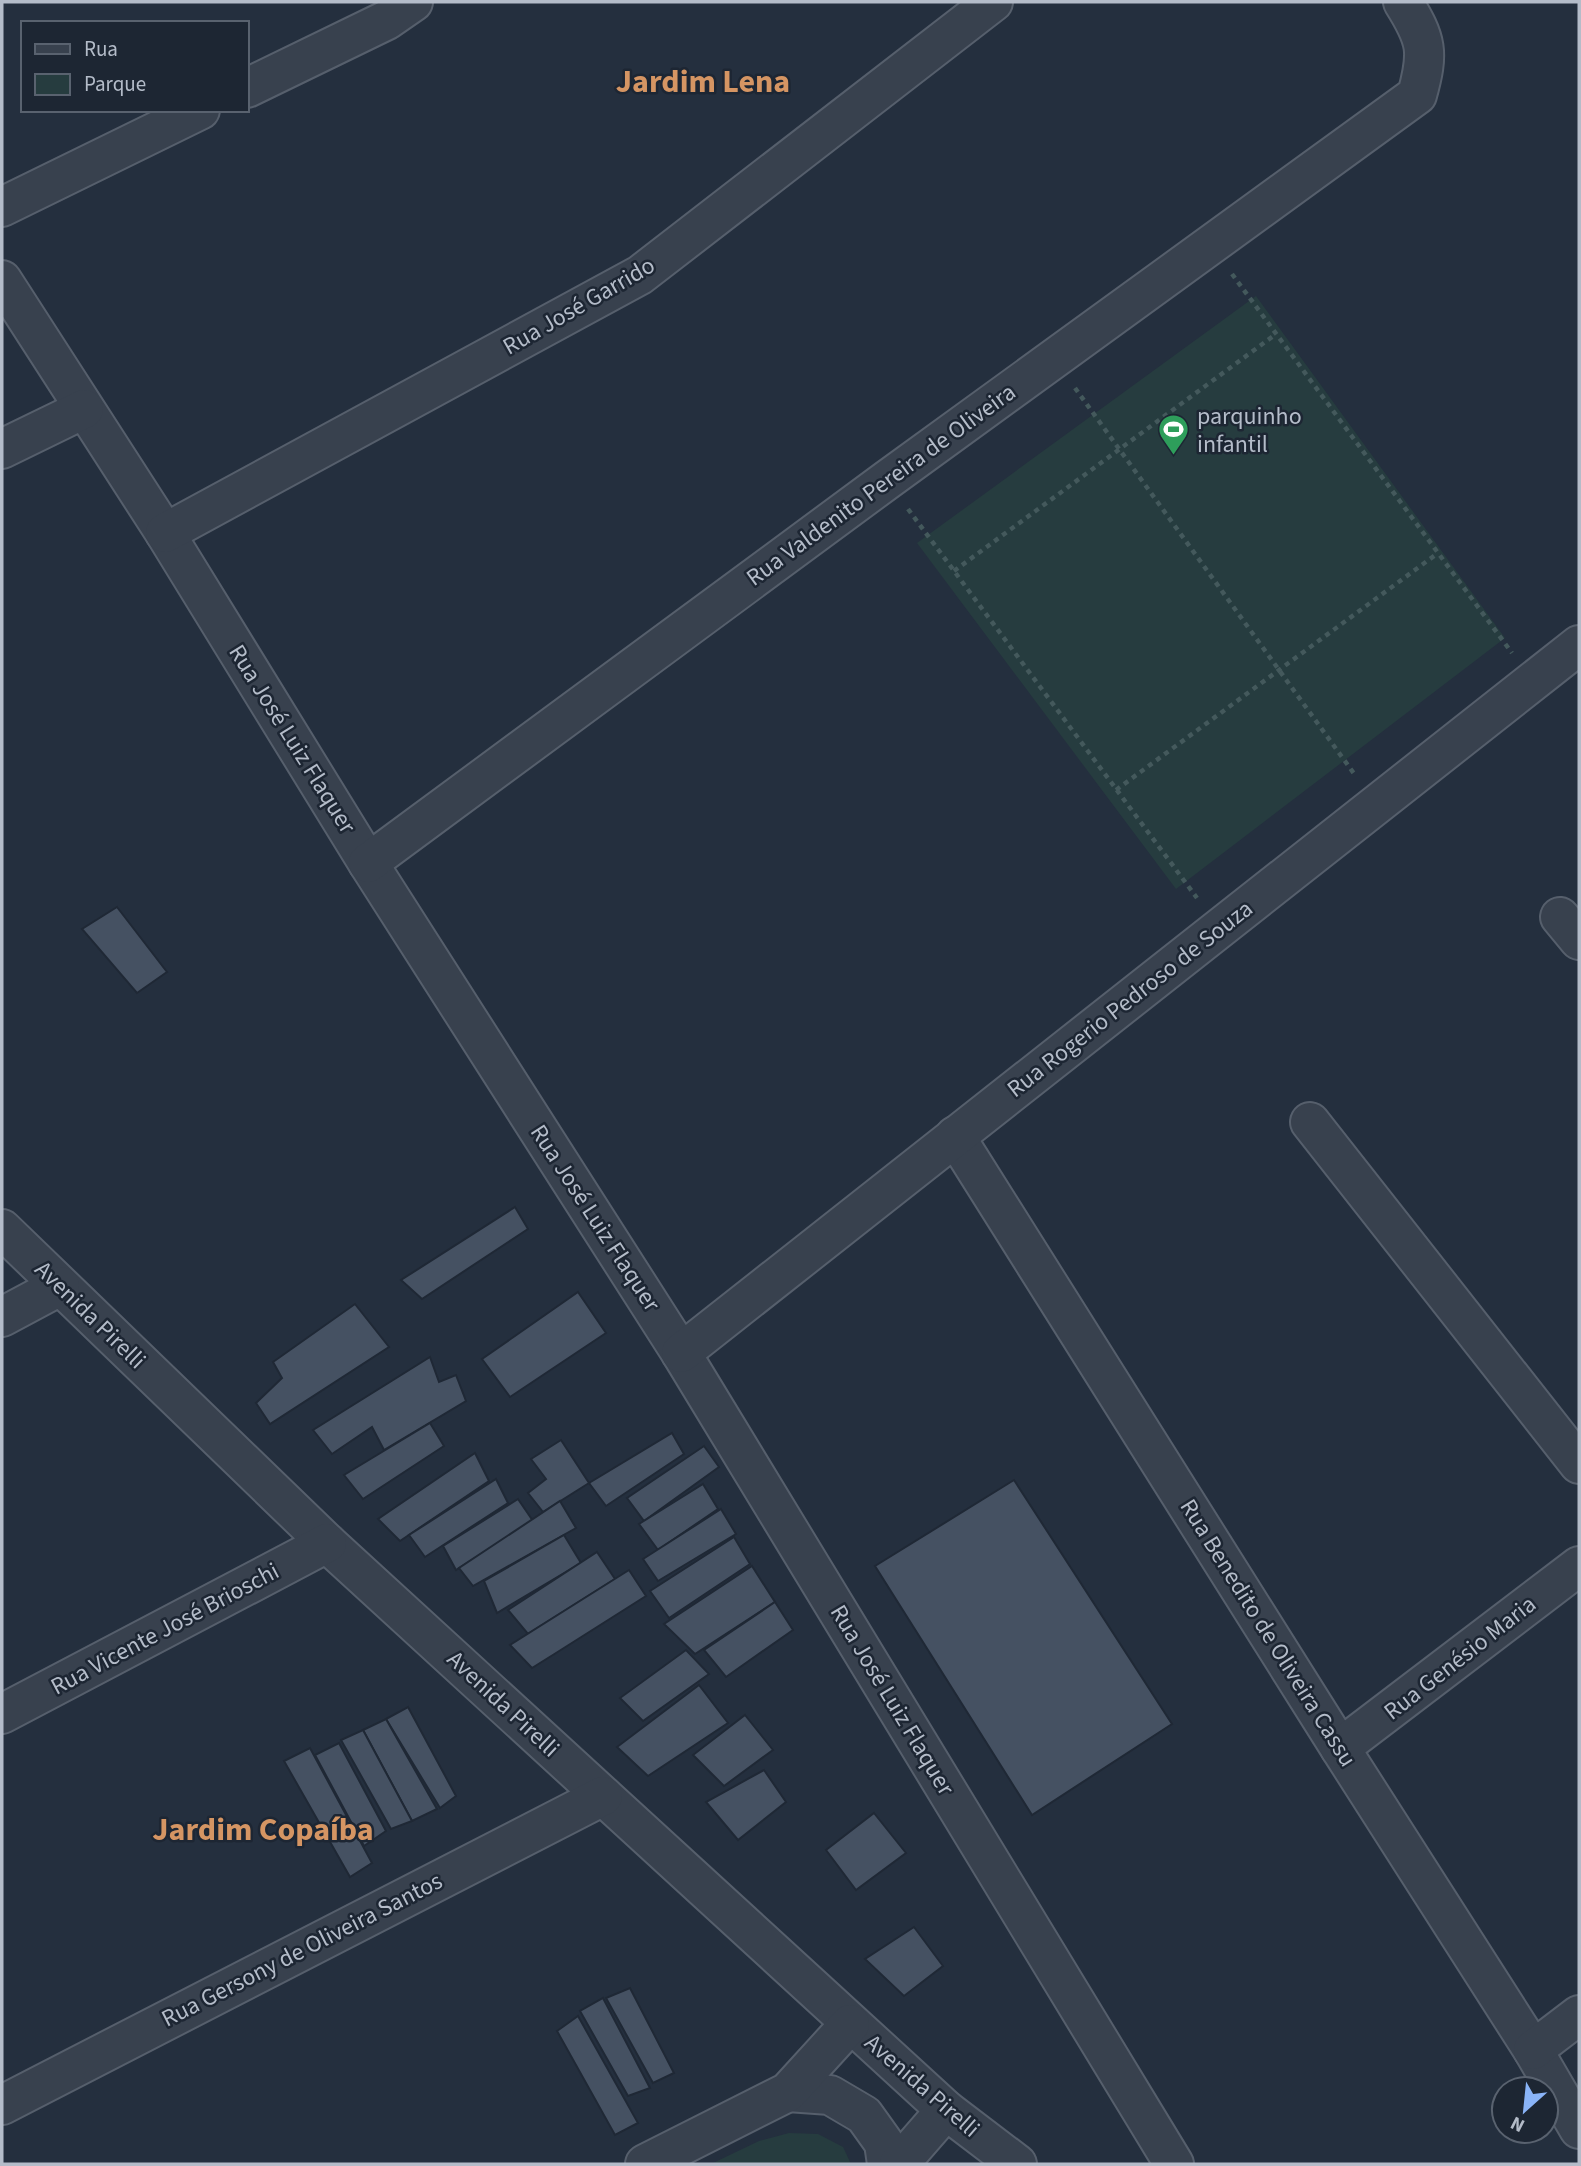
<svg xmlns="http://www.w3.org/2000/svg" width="1581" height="2166" viewBox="0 0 1581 2166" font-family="'Source Sans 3',sans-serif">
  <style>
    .green { fill: #263c3f }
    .building { fill: #455162; stroke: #1f2835; stroke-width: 2 }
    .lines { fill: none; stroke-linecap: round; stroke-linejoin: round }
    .minor-casing { stroke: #565f6c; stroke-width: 42 }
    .path { stroke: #44595c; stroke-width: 4.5; stroke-dasharray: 5 5; stroke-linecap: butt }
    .minor { stroke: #38414e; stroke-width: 38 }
    .labels { text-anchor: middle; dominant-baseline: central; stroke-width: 5; stroke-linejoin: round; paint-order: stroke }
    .street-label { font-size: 24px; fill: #b4bcc9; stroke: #1d2633 }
    .poi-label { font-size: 24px; fill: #b4bcc9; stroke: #1d2633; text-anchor: start }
    .district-label { font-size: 32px; font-weight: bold; fill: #d59563; stroke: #1d2633 }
  </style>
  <rect width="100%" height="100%" fill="#242f3e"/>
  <g class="green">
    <polygon points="1256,296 1505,638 1176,889 917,543"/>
    <polygon points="789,2133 818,2134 843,2147 851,2164 711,2164 759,2141"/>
  </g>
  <g class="building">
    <polygon points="117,907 167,972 137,993 82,929"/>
    <polygon points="515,1207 528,1229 422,1299 401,1280"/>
    <polygon points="578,1292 606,1333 510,1397 482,1359"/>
    <polygon points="355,1304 389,1347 270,1424 256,1403 282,1378 273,1362"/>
    <polygon points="430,1357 439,1382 456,1375 466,1401 384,1450 372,1427 332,1454 313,1430"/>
    <polygon points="430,1423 444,1446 363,1499 344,1475"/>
    <polygon points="672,1433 684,1454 606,1506 589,1483"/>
    <polygon points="561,1440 589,1483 543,1512 528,1493 546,1479 531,1459"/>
    <polygon points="704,1446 719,1467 644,1521 627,1498"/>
    <polygon points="475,1453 489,1481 400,1541 378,1519"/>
    <polygon points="496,1479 508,1503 425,1557 409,1535"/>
    <polygon points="1014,1480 1172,1724 1032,1815 875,1566"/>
    <polygon points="703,1484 718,1509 658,1550 639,1524"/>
    <polygon points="518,1499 533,1521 456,1570 443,1546"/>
    <polygon points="560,1501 576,1528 473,1586 459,1568"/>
    <polygon points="721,1509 736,1534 658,1581 643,1559"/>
    <polygon points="564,1535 581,1563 497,1613 484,1581"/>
    <polygon points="734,1537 750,1564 669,1618 650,1591"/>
    <polygon points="597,1552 615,1579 528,1634 508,1610"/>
    <polygon points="752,1566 775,1602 695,1654 664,1624"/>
    <polygon points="629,1570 646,1596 556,1653 532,1668 510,1645"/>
    <polygon points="775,1602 793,1630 726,1677 704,1650"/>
    <polygon points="686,1650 709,1674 643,1721 620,1698"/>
    <polygon points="699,1685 728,1723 648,1776 617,1747"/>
    <polygon points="408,1707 456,1796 440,1808 386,1719"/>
    <polygon points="745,1715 773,1750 724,1786 693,1755"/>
    <polygon points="386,1719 437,1809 412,1821 363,1730"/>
    <polygon points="363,1730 412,1821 391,1829 341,1740"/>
    <polygon points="339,1743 386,1831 364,1846 315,1755"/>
    <polygon points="310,1748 372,1863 350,1877 284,1761"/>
    <polygon points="764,1770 786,1802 738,1840 706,1802"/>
    <polygon points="874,1813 906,1853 856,1890 826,1850"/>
    <polygon points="914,1927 943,1966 904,1996 865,1959"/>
    <polygon points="630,1988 674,2073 653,2083 606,1998"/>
    <polygon points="603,1998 650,2088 628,2096 580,2011"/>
    <polygon points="578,2016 638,2123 615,2135 557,2031"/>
  </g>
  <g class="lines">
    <defs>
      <g id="minor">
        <polyline points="247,88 387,20 413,2"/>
        <polyline points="2,207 200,110"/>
        <polyline points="2,280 165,533 368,863 681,1353 1174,2164"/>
        <polyline points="2,449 84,409"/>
        <polyline points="165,533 640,275 993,2"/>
        <path d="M 368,863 L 887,480 L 1417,95 C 1429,52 1427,40 1403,2"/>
        <polyline points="1560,917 1579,940"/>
        <polyline points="1310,1122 1579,1464"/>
        <polyline points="955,1136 1340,1748 1533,2050 1579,2129"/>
        <polyline points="2,1229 327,1543 946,2110 1017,2164"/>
        <polyline points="2,1317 60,1286"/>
        <polyline points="681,1353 1579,645"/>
        <polyline points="2,1714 327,1543"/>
        <polyline points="1340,1748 1579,1566"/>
        <polyline points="1533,2050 1579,2015"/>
        <polyline points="788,2092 830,2095 864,2115 884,2143 887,2164"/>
        <polyline points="2,2105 603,1796"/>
        <polyline points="645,2164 788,2092 850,2024"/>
        <polyline points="899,2164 946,2110"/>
      </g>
    </defs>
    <use href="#minor" class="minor-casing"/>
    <g class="path">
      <polyline points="1232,274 1512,653"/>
      <polyline points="1075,388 1355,775"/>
      <polyline points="908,509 1197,898"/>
      <polyline points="954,571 1276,334"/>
      <polyline points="1116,790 1438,553"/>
    </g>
    <use href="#minor" class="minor"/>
  </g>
  <defs>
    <symbol id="stadium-pin" viewBox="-11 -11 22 30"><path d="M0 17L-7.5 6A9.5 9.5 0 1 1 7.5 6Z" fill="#2e9e5b" stroke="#1d2633"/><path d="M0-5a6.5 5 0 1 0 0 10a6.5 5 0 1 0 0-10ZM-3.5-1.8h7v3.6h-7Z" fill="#fff"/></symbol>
  </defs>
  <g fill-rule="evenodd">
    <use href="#stadium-pin" x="1156" y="412" width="35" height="47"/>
  </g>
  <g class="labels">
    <g class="street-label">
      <text transform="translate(579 306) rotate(-30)">Rua José Garrido</text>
      <text transform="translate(881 485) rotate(-36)">Rua Valdenito Pereira de Oliveira</text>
      <text transform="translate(292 739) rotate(58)">Rua José Luiz Flaquer</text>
      <text transform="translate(1130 999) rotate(-38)">Rua Rogerio Pedroso de Souza</text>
      <text transform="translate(595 1218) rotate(57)">Rua José Luiz Flaquer</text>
      <text transform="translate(90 1315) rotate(44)">Avenida Pirelli</text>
      <text transform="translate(165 1629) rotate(-28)">Rua Vicente José Brioschi</text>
      <text transform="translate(1268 1633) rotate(58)">Rua Benedito de Oliveira Cassu</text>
      <text transform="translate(1460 1658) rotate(-38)">Rua Genésio Maria</text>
      <text transform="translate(892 1700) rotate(59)">Rua José Luiz Flaquer</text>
      <text transform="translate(503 1704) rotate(43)">Avenida Pirelli</text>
      <text transform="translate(302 1950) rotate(-27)">Rua Gersony de Oliveira Santos</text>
      <text transform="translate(922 2086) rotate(41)">Avenida Pirelli</text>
    </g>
    <g class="poi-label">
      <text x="1197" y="416">parquinho<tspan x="1197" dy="28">infantil</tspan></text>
    </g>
    <g class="district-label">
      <text x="703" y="82">Jardim Lena</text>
      <text x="263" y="1830">Jardim Copaíba</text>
    </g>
  </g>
  <rect width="1581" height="2166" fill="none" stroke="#b4bcc9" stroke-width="7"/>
  <rect x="21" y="21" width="228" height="91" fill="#1d2633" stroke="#59626f" stroke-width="2"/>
  <rect x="35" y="44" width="35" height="10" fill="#38414e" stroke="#59626f" stroke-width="2"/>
  <text x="84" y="56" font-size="21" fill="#b4bcc9">Rua</text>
  <rect x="35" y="74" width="35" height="21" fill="#263c3f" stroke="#59626f" stroke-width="2"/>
  <text x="84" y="91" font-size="21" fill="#b4bcc9">Parque</text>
  <g transform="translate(1525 2110) rotate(207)"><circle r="33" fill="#1d2633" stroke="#59626f" stroke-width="2"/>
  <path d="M0-5L12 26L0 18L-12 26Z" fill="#8ab4f8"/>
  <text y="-10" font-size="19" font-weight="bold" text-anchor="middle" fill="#b4bcc9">N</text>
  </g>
</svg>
